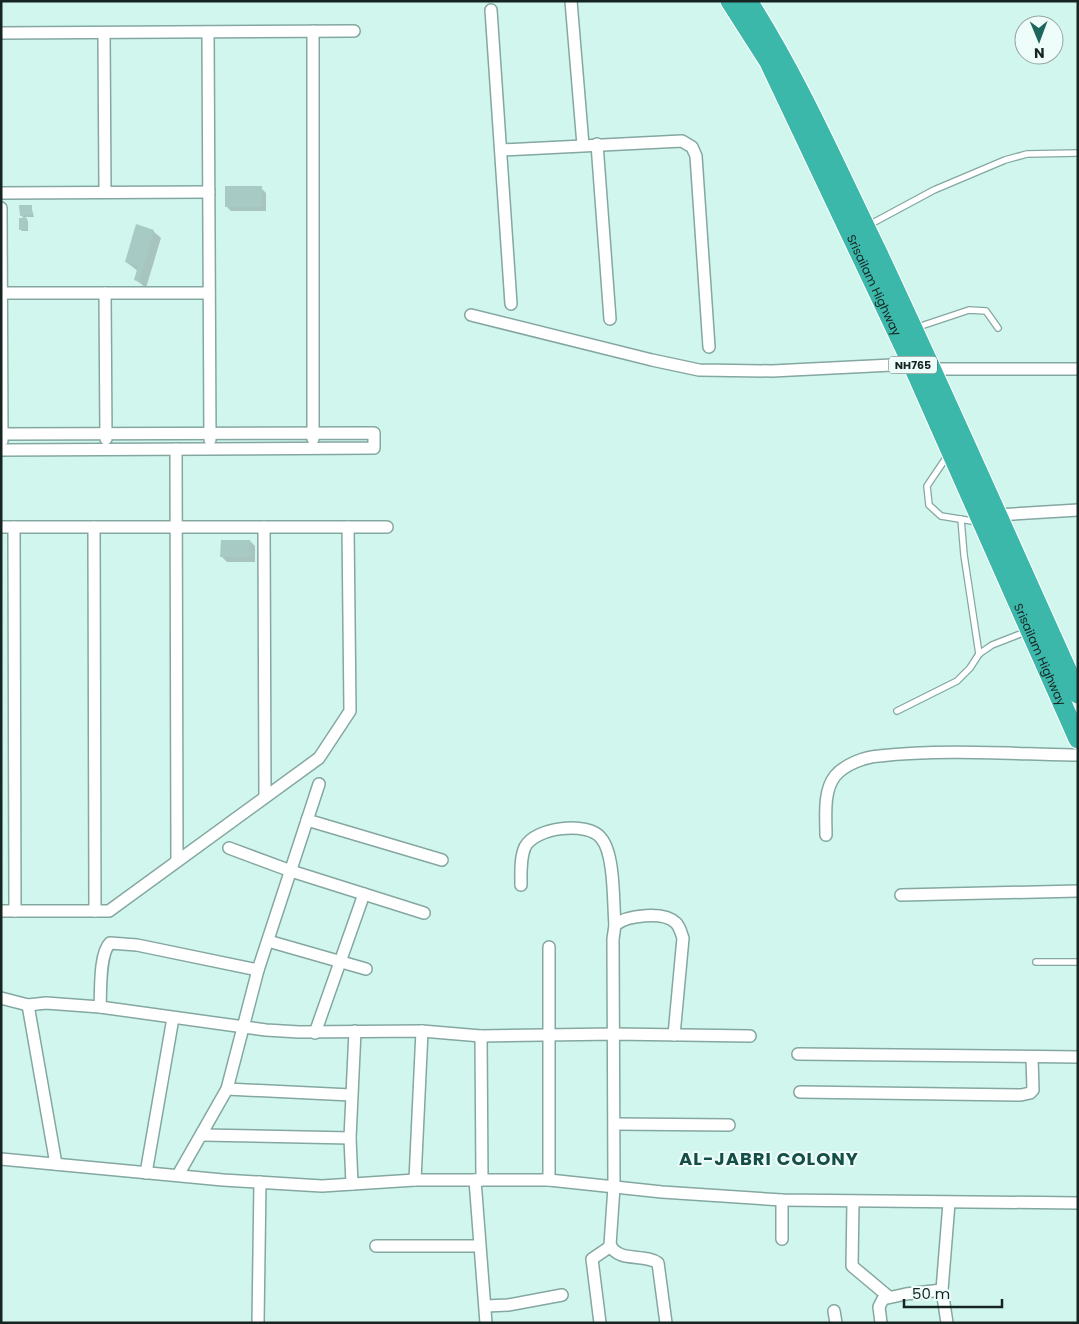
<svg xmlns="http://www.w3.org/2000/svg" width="1079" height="1324" viewBox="0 0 1079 1324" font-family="Poppins,sans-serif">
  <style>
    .shadow { fill: #0003 }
    .building { fill: #a7cbc4 }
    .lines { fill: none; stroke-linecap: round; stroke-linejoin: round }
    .service-casing { stroke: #84a7a1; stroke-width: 8 }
    .minor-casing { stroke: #84a7a1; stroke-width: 14 }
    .trunk-casing { stroke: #fff; stroke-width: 21 }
    .service { stroke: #fff; stroke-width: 5.5 }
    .minor { stroke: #fff; stroke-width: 11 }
    .trunk { stroke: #3cb8aa; stroke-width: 19 }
    .labels { text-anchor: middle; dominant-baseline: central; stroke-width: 4; stroke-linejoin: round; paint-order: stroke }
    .shield { fill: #effdfa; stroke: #576563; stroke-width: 1 }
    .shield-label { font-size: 11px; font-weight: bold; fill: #162422 }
    .street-label { font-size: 12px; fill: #162422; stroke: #effdfa }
    .district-label { font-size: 18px; font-weight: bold; letter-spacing: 1px; fill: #144e46; stroke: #effdfa }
  </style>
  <rect width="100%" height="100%" fill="#d1f6ee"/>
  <g class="shadow">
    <polygon points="261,188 266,193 266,211 231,211 226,206"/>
    <polygon points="31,206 34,217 25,217 28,221 28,231 22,231 20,229 24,219 21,215"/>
    <polygon points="153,231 161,238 146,288 136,280 138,271 126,262"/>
    <polygon points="250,541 255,546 255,562 227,562 222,557"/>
  </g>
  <g class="building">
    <rect x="225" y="186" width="37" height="21"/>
    <polygon points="19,205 32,205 32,215 20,216"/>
    <polygon points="19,218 27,218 27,229 19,230"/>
    <polygon points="136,224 154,230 139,282 134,280 138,266 125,262"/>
    <polygon points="221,540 250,540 250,557 220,557"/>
  </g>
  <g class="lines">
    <defs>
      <g id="service">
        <polyline points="867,226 934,190 1005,160 1027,154 1078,153"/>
        <polyline points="915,328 969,310 986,311 998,328"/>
        <polyline points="948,455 927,486 929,505 941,516 978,522"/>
        <polyline points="961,519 964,555 979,654"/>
        <polyline points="897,711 957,681 970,668 979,654 992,645 1028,631"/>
        <polyline points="1036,962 1078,962"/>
      </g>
      <g id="minor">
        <polyline points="571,1 583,145"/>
        <polyline points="491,10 511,304"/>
        <polyline points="313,31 313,439"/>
        <polyline points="208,32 210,440"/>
        <polyline points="1,33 354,31"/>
        <polyline points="104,33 105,192"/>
        <polyline points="597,144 610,319"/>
        <polyline points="501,150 682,141 692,147 696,156 709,347"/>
        <polyline points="1,193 209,192"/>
        <polyline points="1,208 2,441"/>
        <polyline points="2,293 209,293"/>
        <polyline points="105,293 106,439"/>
        <polyline points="471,315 652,360 699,370 772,371 912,364"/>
        <polyline points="932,369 1078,369"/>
        <polyline points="1,434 374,433 374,448 1,450"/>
        <polyline points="176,449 177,861"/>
        <polyline points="997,515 1078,510"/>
        <polyline points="1,527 387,527"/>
        <polyline points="14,527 15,911"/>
        <polyline points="94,527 95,911"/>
        <polyline points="264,527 265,797"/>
        <polyline points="307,820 442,860"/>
        <path d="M 826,835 C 826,817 823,791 835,776 C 845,764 865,757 879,756 C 945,749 1012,754 1078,755"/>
        <polyline points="229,848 291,871 424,913"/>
        <path d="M 521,885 C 521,873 520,858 525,847 C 535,827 588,821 601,838 C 615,854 613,903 615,925"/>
        <polyline points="901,895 1078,891"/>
        <polyline points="1,911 109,911 319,758 350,711 348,527"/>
        <polyline points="268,941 366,969"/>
        <polyline points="549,947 549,1180"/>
        <polyline points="1,998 28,1005 46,1003 100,1007 266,1030 299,1032 422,1031 481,1036 615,1034 750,1036"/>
        <polyline points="28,1005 56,1164"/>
        <path d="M 100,1007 C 101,991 99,954 110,943 L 137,945 L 258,970"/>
        <polyline points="315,1033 364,894"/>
        <polyline points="481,1036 482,1180"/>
        <polyline points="798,1054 1078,1057"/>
        <polyline points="227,1089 351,1095"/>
        <polyline points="800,1092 1021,1095 1030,1093 1033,1090 1032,1057"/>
        <polyline points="615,1124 729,1125"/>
        <polyline points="202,1135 350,1138"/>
        <polyline points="1,1159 223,1180 322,1186 415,1180 549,1180 662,1192 782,1200 1078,1203"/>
        <polyline points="146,1173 173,1018"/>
        <polyline points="178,1175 227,1089 258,970 319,784"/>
        <polyline points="415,1180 422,1031"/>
        <polyline points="475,1180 486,1323"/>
        <polyline points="352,1184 350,1138 355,1031"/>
        <polyline points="853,1202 852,1266 889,1297"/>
        <polyline points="782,1239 782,1200"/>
        <polyline points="376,1246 479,1246"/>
        <polyline points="486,1306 508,1305 562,1295"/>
        <polyline points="834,1311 836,1323"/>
        <polyline points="258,1323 260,1182"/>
        <polyline points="600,1323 592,1259 611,1246"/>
        <path d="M 666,1323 L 658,1263 C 644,1253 619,1263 610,1245 L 614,1187 L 613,939 L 615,925 C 627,915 664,911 676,923 C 680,927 681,933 683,938 L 674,1035"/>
        <polyline points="881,1323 879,1307 883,1299 906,1294 942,1290"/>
        <polyline points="947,1323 942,1290 949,1203"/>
      </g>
      <g id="trunk">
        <path id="s1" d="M 730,1 L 769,62 L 912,364 L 1078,739"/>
        <path d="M 748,1 C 799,81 836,167 877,251 C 946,398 1011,546 1078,694"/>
      </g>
    </defs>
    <use href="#service" class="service-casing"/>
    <use href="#minor" class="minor-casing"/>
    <use href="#trunk" class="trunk-casing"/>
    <use href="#service" class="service"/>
    <use href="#minor" class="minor"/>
    <use href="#trunk" class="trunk"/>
  </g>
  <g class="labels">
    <rect class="shield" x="889" y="356.5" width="48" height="17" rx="4"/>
    <g class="shield-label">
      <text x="913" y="365">NH765</text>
    </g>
    <g class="street-label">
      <text stroke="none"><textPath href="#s1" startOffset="319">Srisailam Highway</textPath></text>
      <text stroke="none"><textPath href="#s1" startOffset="724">Srisailam Highway</textPath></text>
    </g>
    <g class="district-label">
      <text x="769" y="1158">AL-JABRI COLONY</text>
    </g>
  </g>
  <rect width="1079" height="1324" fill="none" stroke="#162422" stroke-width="5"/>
  <g transform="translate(1039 40) rotate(179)"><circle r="24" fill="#effdfa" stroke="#98a6a4"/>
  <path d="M0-4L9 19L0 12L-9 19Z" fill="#1d665c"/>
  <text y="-8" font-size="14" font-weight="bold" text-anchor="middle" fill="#162422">N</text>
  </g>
  <path d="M904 1299v8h98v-8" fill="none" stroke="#162422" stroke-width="2.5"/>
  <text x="912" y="1299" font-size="15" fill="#162422" stroke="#effdfa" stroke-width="4" paint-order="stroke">50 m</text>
</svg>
